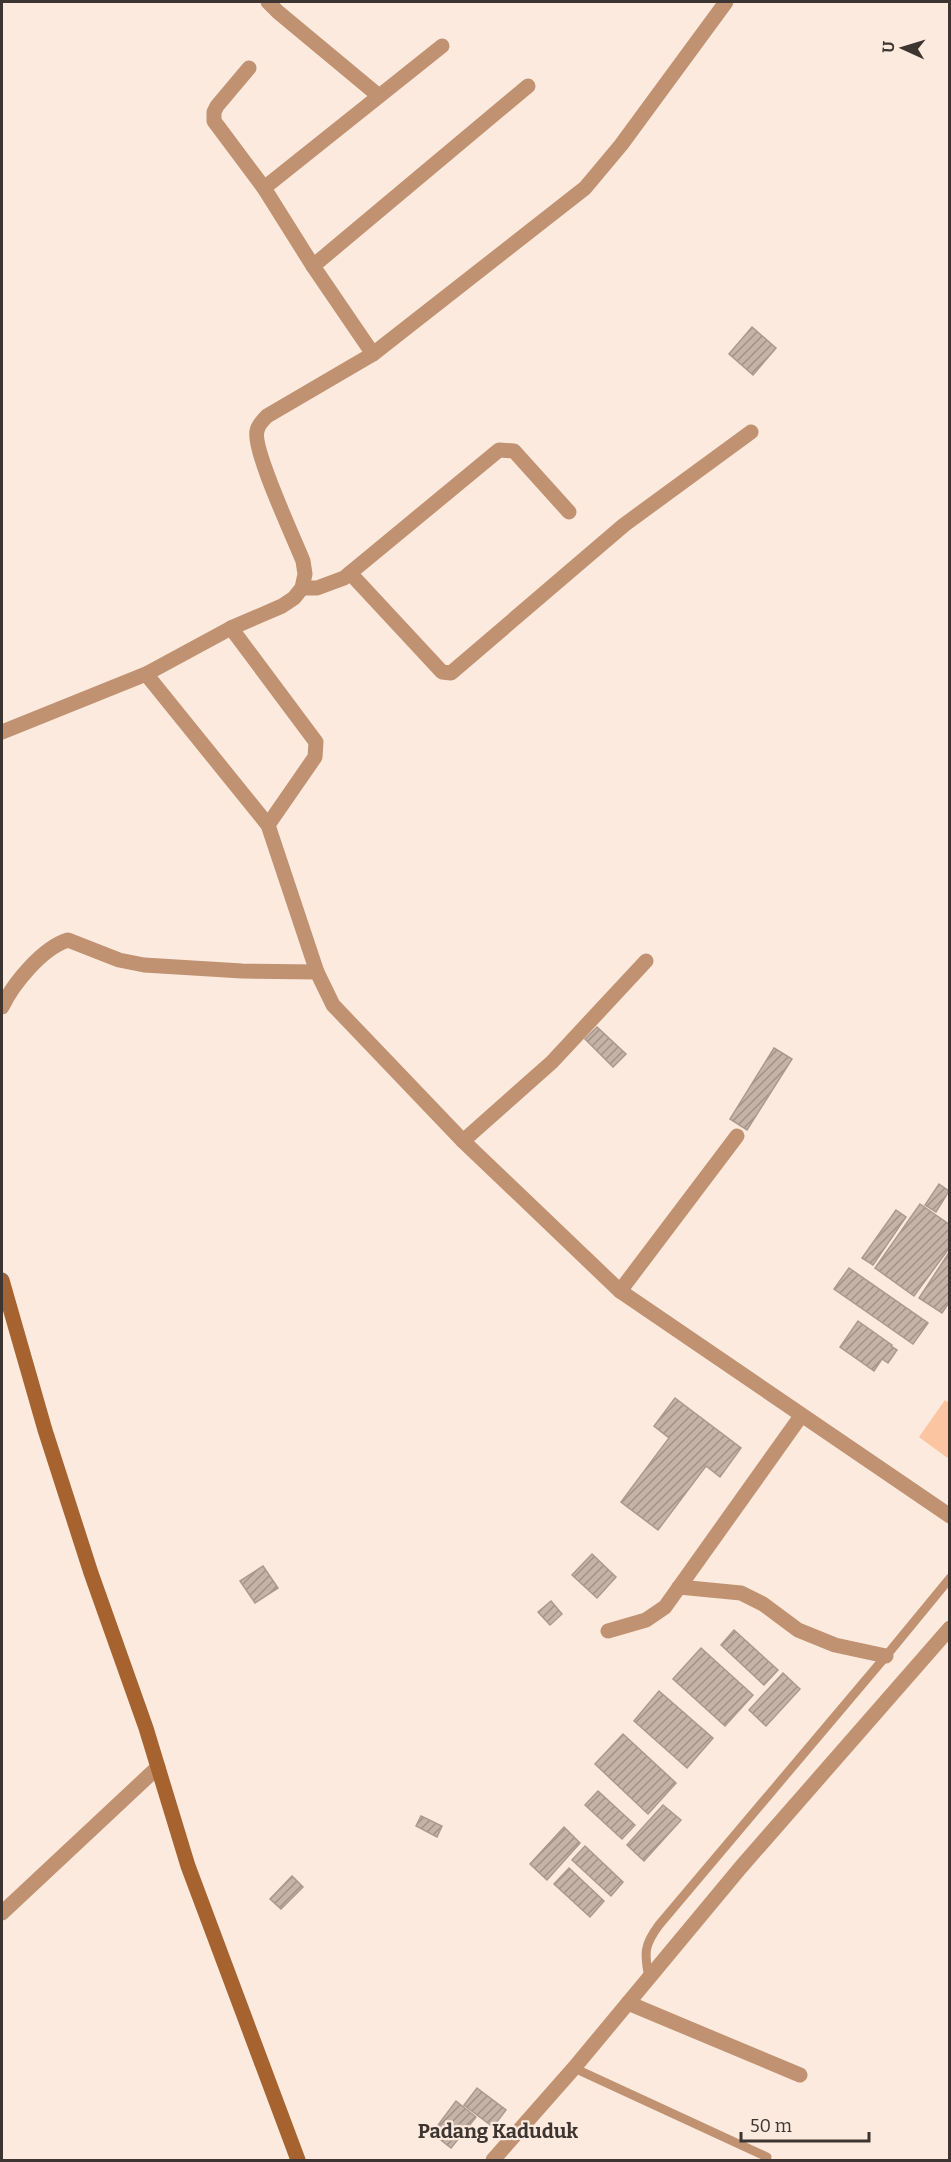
<svg xmlns="http://www.w3.org/2000/svg" width="951" height="2162" viewBox="0 0 951 2162" font-family="Bitter,serif">
  <style>
    .grass { fill: #fac5a0 }
    .building { fill: url(#building-hatch); stroke: #aa998d; stroke-width: 1.5 }
    .lines { fill: none; stroke-linecap: round; stroke-linejoin: round }
    .lane { stroke: #c09272; stroke-width: 9 }
    .street { stroke: #c09272; stroke-width: 15 }
    .secondary { stroke: #a66330; stroke-width: 15 }
    .labels { text-anchor: middle; dominant-baseline: central; stroke-width: 4.5; stroke-linejoin: round; paint-order: stroke }
    .quarter-label { font-size: 20px; font-weight: bold; fill: #3c3531; stroke: #fdeade }
  </style>
  <defs>
    <pattern id="building-hatch" width="6" height="6" patternUnits="userSpaceOnUse" patternTransform="scale(1.5)"><rect width="6" height="6" fill="#c5b3a8"/><path d="M-1 1l2-2M0 6l6-6M5 7l2-2" fill="none" stroke="#a19289"/></pattern>
  </defs>
  <rect width="100%" height="100%" fill="#fdeade"/>
  <polygon class="grass" points="945,1400 949,1403 949,1459 919,1437"/>
  <g class="building">
    <polygon points="752,327 776,348 753,375 729,354"/>
    <polygon points="597,1027 626,1054 613,1067 585,1039"/>
    <polygon points="774,1048 792,1059 747,1130 730,1119"/>
    <polygon points="939,1184 949,1191 936,1212 925,1205"/>
    <polygon points="920,1204 950,1225 950,1247 914,1296 875,1268"/>
    <polygon points="896,1210 906,1217 873,1265 862,1258"/>
    <polygon points="950,1251 950,1301 942,1313 919,1298"/>
    <polygon points="849,1268 928,1323 913,1344 834,1289"/>
    <polygon points="858,1321 892,1345 891,1346 897,1350 888,1363 882,1359 874,1371 840,1347"/>
    <polygon points="675,1398 741,1448 720,1477 706,1466 658,1530 621,1502 669,1438 654,1426"/>
    <polygon points="592,1554 616,1577 597,1598 572,1575"/>
    <polygon points="263,1566 278,1588 255,1603 240,1581"/>
    <polygon points="551,1601 562,1614 550,1625 538,1612"/>
    <polygon points="734,1630 778,1670 764,1685 721,1645"/>
    <polygon points="701,1648 753,1695 725,1726 673,1679"/>
    <polygon points="783,1673 800,1689 766,1726 749,1710"/>
    <polygon points="659,1691 713,1738 687,1768 634,1721"/>
    <polygon points="623,1734 676,1783 648,1814 595,1764"/>
    <polygon points="598,1791 635,1825 622,1839 585,1805"/>
    <polygon points="663,1805 681,1820 644,1861 627,1845"/>
    <polygon points="421,1816 442,1826 437,1837 416,1826"/>
    <polygon points="564,1827 580,1843 547,1880 530,1864"/>
    <polygon points="585,1846 623,1882 611,1896 572,1860"/>
    <polygon points="569,1868 604,1901 590,1917 554,1884"/>
    <polygon points="292,1876 303,1887 281,1909 270,1899"/>
    <polygon points="477,2088 506,2110 493,2127 464,2105"/>
    <polygon points="456,2101 476,2117 451,2148 432,2133"/>
  </g>
  <g class="lines">
    <g class="lane">
      <path d="M 649,1978 C 644,1953 644,1945 659,1925 L 886,1656 L 950,1578"/>
      <polyline points="574,2068 767,2157"/>
    </g>
    <g class="street">
      <polyline points="268,2 278,12 379,96"/>
      <polyline points="249,68 217,106 214,112 214,121 264,188 313,266 373,354"/>
      <polyline points="264,188 442,46"/>
      <polyline points="313,266 528,86"/>
      <polyline points="350,573 442,672 451,673 624,525 751,432"/>
      <polyline points="302,588 317,588 344,578 499,450 514,451 569,512"/>
      <polyline points="231,628 316,742 315,757 268,825"/>
      <polyline points="146,674 268,825 317,972 333,1005 463,1141 620,1291 950,1516"/>
      <path d="M 2,732 L 146,674 L 231,628 L 282,606 L 294,598 L 302,588 L 305,574 L 303,561 C 294,538 252,449 257,431 C 258,425 263,420 267,416 L 373,354 L 585,188 L 621,145 L 726,2"/>
      <path d="M 2,1007 C 13,984 42,948 68,940 L 119,960 L 144,965 L 242,971 L 317,972"/>
      <polyline points="463,1141 552,1062 646,961"/>
      <polyline points="620,1291 737,1136"/>
      <polyline points="679,1587 741,1593 763,1604 798,1630 835,1645 886,1656"/>
      <polyline points="608,1631 646,1620 665,1607 801,1416"/>
      <polyline points="2,1913 158,1767"/>
      <polyline points="628,2003 800,2075"/>
      <polyline points="493,2160 574,2068 741,1867 950,1628"/>
    </g>
    <polyline class="secondary" points="2,1280 45,1430 91,1573 146,1728 188,1866 298,2160"/>
  </g>
  <g class="labels">
    <g class="quarter-label">
      <text x="498" y="2131">Padang Kaduduk</text>
    </g>
  </g>
  <rect width="951" height="2162" fill="none" stroke="#3c3531" stroke-width="6"/>
  <g transform="translate(903 48) rotate(274)" stroke="#fdeade" stroke-width="4.5" paint-order="stroke">
  <path d="M0-4.5L10 22L0 15L-10 22Z" fill="#3c3531"/>
  <text y="-9" font-size="16" font-weight="bold" text-anchor="middle" fill="#3c3531">U</text>
  </g>
  <path d="M741 2132v9h128v-9" fill="none" stroke="#3c3531" stroke-width="3"/>
  <text x="750" y="2132" font-size="18" fill="#3c3531" stroke="#fdeade" stroke-width="4.5" paint-order="stroke">50 m</text>
</svg>
